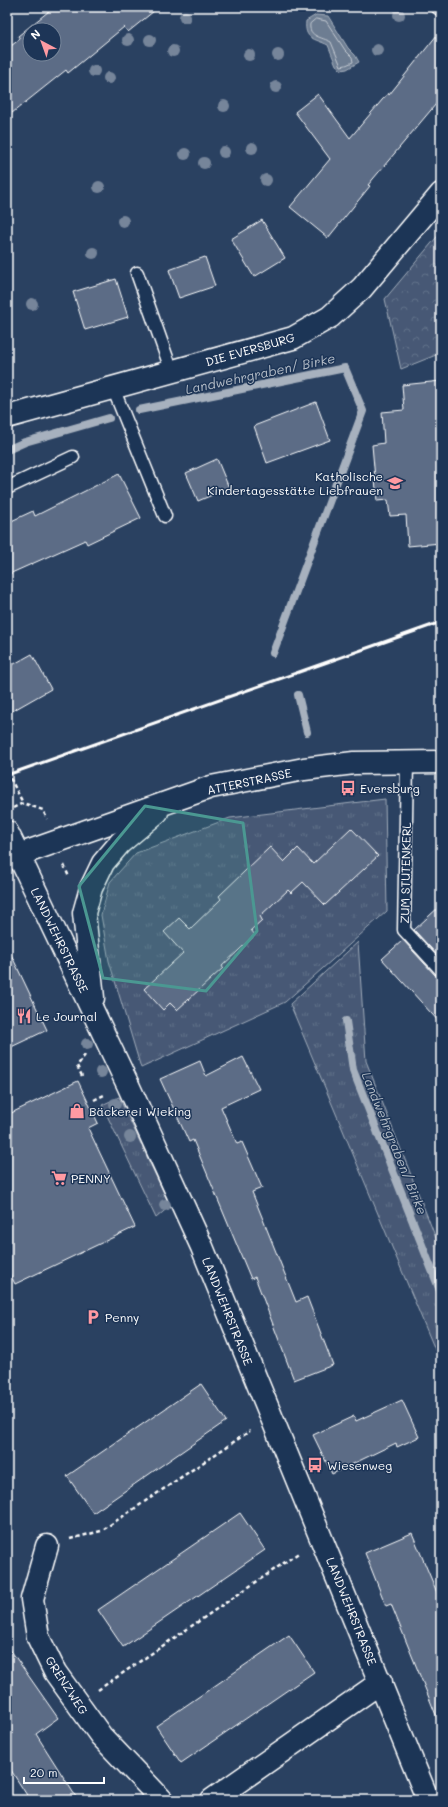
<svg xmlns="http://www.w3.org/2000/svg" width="448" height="1807" viewBox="0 0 448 1807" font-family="Mali,sans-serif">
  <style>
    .grass { fill: url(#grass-tufts); stroke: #a2acba }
    .park { fill: url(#park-crowns); stroke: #a2acba }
    .water { fill: #6d7d92; stroke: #a7b1be }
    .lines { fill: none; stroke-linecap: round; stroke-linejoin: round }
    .shore { stroke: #c5cbd3; stroke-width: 1 }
    .stream { stroke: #a7b1be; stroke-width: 8 }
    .building { fill: #5b6c86; stroke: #fff; fill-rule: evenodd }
    .service-casing { stroke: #fff; stroke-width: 15 }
    .minor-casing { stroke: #fff; stroke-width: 25 }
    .tertiary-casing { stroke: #fff; stroke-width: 25 }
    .path { stroke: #fff; stroke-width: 2.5; stroke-dasharray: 4 3; stroke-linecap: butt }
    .service { stroke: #1d3557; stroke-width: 12 }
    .minor { stroke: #1d3557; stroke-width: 22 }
    .tertiary { stroke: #1d3557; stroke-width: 22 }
    .rail { stroke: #fff; stroke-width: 3 }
    .tree { fill: #76859a }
    .marked { fill: #4b9892; fill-opacity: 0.2; stroke: #4b9892; stroke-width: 3; stroke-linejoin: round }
    .labels { text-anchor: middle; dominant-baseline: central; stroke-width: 3; stroke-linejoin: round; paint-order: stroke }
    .street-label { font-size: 12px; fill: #fff; stroke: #1d3557 }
    .poi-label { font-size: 12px; fill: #fff; stroke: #1d3557; text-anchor: start }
    .water-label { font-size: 13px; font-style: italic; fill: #b6bec8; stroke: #1d3557 }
  </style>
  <defs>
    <pattern id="grass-tufts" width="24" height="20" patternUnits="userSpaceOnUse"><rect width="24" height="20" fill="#465975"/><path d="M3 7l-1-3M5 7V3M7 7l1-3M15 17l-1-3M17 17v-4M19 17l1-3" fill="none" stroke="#62728a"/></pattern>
    <pattern id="park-crowns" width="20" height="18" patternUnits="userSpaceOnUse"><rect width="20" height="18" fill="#465975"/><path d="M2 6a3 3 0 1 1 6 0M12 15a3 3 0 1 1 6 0" fill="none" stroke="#62728a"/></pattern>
  </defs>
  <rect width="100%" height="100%" fill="#2a4161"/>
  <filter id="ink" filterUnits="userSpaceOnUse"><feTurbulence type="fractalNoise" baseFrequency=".025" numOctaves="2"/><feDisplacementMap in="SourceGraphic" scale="8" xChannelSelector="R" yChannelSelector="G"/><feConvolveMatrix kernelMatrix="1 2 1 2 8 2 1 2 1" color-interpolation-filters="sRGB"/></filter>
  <g filter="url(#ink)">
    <g class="grass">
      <polygon points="385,799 387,911 285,1002 141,1068 109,961 101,915 110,882 136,853 230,818"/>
      <polygon points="358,942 366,1061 441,1251 441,1364 290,1004"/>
      <polygon points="119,1097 170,1206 156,1218 102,1105"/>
    </g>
    <polygon class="park" points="441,232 441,353 401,369 385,299"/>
    <path class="water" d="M 316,15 L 328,16 L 348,48 L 355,55 L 359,62 L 347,69 L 341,70 L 336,65 L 328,45 C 314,38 304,40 306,21 Z"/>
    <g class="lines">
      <path class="shore" d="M 316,19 L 326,21 L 345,50 L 352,57 L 353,62 L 346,65 L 341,66 L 331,42 C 322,37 308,37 310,24 Z"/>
      <g class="stream">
        <polyline points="139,410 345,368 363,411 273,653"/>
        <polyline points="7,450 25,442 109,418"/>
        <polyline points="298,695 307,732"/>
        <polyline points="346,1021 353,1070 441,1293"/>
      </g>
    </g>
    <g class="building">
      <path d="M 54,7 L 56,9 L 60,7 L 159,7 L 128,32 L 124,27 L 68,73 L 66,70 L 7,117 L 7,49 L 20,39 L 18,36 ZM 30,30 L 54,30 L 54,54 L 30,54 Z"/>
      <polygon points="441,30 441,98 368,185 370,186 328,238 290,207 330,159 295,112 318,94 350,138 388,93 389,95"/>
      <polygon points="262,220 285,258 254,277 231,239"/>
      <polygon points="205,257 215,286 179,298 169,270"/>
      <polygon points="116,279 128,317 85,330 73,292"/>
      <polygon points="441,381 441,543 408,546 406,515 390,516 388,500 377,501 372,445 384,443 382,412 404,410 402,385"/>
      <polygon points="316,402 330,440 267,463 254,426"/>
      <polygon points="217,459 229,488 198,501 186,473"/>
      <polygon points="119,474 141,518 87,544 85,540 7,575 7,523 33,511 35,516"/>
      <polygon points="32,654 51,689 7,714 7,668"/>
      <polygon points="351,828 378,856 325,905 303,882 291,893 288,890 260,916 262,920 251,930 255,935 222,966 223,968 177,1010 170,1003 163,1010 144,989 183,953 164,932 179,918 190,929 221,899 219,896 270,847 284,862 298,848 313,864"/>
      <polygon points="441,905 441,959 414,930"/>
      <polygon points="403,940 435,975 441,977 441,1024 382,959"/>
      <polygon points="7,946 47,1030 7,1049"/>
      <polygon points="243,1057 259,1089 221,1107 237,1144 242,1142 262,1188 252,1192 296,1302 307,1297 333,1365 294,1380 255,1277 251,1279 193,1140 189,1142 160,1079 200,1061 206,1076"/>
      <polygon points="78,1081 98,1123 88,1128 135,1227 15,1284 7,1268 7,1115"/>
      <polygon points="201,1384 226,1421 93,1513 67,1476"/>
      <polygon points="402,1400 419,1437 397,1447 396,1443 332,1474 313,1435 354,1416 356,1421"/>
      <polygon points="240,1513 265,1550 123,1647 98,1610"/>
      <polygon points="412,1533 441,1602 440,1725 391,1604 386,1606 365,1553"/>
      <polygon points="289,1635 314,1672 181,1763 156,1726"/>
      <polygon points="7,1645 58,1718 36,1734 78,1800 30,1800 7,1764"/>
    </g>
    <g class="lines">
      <defs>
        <g id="service">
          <polyline points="437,7 441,10"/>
          <polyline points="137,273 172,372"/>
          <polyline points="113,388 165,516"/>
          <polyline points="7,488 73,457"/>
          <polyline points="407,762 404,930 441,970"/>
        </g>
        <g id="minor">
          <polyline points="7,417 293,338 330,317 362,288 441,194"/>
          <polyline points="7,832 19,856"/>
          <polyline points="47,1546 32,1599 38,1637 55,1672 101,1736 162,1800"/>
          <polyline points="212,1800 381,1682"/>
        </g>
        <g id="tertiary">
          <polyline points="19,856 128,1085 202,1247 428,1800"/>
          <polyline points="7,859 211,787 304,769 354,763 441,762"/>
          <polyline points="93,998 84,913 91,888 103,863 120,843 157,812"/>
        </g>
      </defs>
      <use href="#service" class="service-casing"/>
      <use href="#minor" class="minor-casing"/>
      <use href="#tertiary" class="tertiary-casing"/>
      <g class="path">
        <polyline points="7,772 23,803"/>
        <polyline points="13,808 23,803 43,810 47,819"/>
        <polyline points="64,865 69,877"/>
        <polyline points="82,1076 77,1066 85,1055"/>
        <polyline points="94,1100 106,1094"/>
        <polyline points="70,1539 101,1531 250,1431"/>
        <polyline points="98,1690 300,1552"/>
      </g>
      <use href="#service" class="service"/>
      <use href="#minor" class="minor"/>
      <use href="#tertiary" class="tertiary"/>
      <polyline class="rail" points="7,775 441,622"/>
    </g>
    <g class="tree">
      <circle cx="399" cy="15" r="6"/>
      <circle cx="185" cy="17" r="6"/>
      <circle cx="128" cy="40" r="6"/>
      <circle cx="150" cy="40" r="6"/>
      <circle cx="377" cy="50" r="6"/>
      <circle cx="173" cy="51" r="6"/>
      <circle cx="249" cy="55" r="6"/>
      <circle cx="278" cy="55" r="6"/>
      <circle cx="94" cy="71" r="6"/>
      <circle cx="109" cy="78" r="6"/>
      <circle cx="276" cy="87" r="6"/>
      <circle cx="224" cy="106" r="6"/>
      <circle cx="252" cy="148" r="6"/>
      <circle cx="224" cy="152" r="6"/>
      <circle cx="185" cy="154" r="6"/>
      <circle cx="204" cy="163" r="6"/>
      <circle cx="266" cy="180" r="6"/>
      <circle cx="99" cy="187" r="6"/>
      <circle cx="123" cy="221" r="6"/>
      <circle cx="93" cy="253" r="6"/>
      <circle cx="32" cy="304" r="6"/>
      <circle cx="87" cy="1044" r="6"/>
      <circle cx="101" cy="1072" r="6"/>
      <circle cx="115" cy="1104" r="6"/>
      <circle cx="130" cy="1137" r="6"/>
      <circle cx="165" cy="1205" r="6"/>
    </g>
  </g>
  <path class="marked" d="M 145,806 L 243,823 L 257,931 L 206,991 L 103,978 L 79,886 Z"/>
  <defs>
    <symbol id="school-bare" viewBox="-9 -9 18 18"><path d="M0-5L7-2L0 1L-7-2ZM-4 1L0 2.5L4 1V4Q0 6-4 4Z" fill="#ff9aa2" stroke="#1d3557" stroke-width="2.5" paint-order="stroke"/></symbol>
    <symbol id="bus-bare" viewBox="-9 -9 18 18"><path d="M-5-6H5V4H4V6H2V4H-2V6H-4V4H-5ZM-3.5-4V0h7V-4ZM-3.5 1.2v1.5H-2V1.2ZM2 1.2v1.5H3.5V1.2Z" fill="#ff9aa2" stroke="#1d3557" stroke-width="2.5" paint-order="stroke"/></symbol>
    <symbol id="restaurant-bare" viewBox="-9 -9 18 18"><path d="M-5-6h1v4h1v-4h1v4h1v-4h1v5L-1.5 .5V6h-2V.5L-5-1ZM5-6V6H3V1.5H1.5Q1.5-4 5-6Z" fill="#ff9aa2" stroke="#1d3557" stroke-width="2.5" paint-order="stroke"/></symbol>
    <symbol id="shop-bare" viewBox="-9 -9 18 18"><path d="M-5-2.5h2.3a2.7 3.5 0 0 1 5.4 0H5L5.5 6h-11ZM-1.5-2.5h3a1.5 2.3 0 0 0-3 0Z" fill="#ff9aa2" stroke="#1d3557" stroke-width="2.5" paint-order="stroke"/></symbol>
    <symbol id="supermarket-bare" viewBox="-9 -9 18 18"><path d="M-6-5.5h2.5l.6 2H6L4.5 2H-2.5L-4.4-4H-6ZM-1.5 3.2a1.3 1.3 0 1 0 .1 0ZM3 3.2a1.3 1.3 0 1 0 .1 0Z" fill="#ff9aa2" stroke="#1d3557" stroke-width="2.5" paint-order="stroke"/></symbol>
    <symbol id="parking-bare" viewBox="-9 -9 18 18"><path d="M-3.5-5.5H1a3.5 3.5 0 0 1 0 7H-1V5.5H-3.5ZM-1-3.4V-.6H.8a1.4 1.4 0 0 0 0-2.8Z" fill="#ff9aa2" stroke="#1d3557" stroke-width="2.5" paint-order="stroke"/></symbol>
  </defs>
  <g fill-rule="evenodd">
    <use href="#school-bare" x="384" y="472" width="22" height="22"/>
    <use href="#bus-bare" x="337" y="777" width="22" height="22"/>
    <use href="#restaurant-bare" x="13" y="1005" width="22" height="22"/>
    <use href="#shop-bare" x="66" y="1100" width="22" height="22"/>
    <use href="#supermarket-bare" x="48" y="1167" width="22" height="22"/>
    <use href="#parking-bare" x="82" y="1306" width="22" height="22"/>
    <use href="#bus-bare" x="304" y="1454" width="22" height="22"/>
  </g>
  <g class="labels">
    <g class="street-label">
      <text transform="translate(250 349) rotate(-16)">DIE EVERSBURG</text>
      <text transform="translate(249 781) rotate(-12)">ATTERSTRASSE</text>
      <text transform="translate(405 873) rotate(-89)">ZUM STUTENKERL</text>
      <text transform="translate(60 940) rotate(64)">LANDWEHRSTRASSE</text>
      <text transform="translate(228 1311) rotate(68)">LANDWEHRSTRASSE</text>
      <text transform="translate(352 1611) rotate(68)">LANDWEHRSTRASSE</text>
      <text transform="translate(67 1685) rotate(57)">GRENZWEG</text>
    </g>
    <g class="poi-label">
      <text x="383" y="476" text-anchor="end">Katholische<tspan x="383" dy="14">Kindertagesstätte Liebfrauen</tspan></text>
      <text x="360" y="788">Eversburg</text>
      <text x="36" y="1016">Le Journal</text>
      <text x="89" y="1111">Bäckerei Wieking</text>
      <text x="71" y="1178">PENNY</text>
      <text x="105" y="1317">Penny</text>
      <text x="327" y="1465">Wiesenweg</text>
    </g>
    <g class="water-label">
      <text transform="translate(260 373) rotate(-12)">Landwehrgraben/ Birke</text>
      <text transform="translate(395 1143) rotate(68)">Landwehrgraben/ Birke</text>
    </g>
  </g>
  <rect width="448" height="1807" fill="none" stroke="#1d3557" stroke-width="24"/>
  <rect x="12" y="12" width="424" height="1783" fill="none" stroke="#fff" stroke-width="1.5" filter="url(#ink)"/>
  <g transform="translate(42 42) rotate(319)"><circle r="19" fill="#1d3557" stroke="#77869a"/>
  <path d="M0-3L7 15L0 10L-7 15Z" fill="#ff9aa2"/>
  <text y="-6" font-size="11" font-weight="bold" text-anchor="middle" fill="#ffffff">N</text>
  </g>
  <path d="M24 1777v6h80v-6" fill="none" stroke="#ffffff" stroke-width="2"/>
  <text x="30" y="1777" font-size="12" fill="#ffffff" stroke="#1d3557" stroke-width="3" paint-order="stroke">20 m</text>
</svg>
